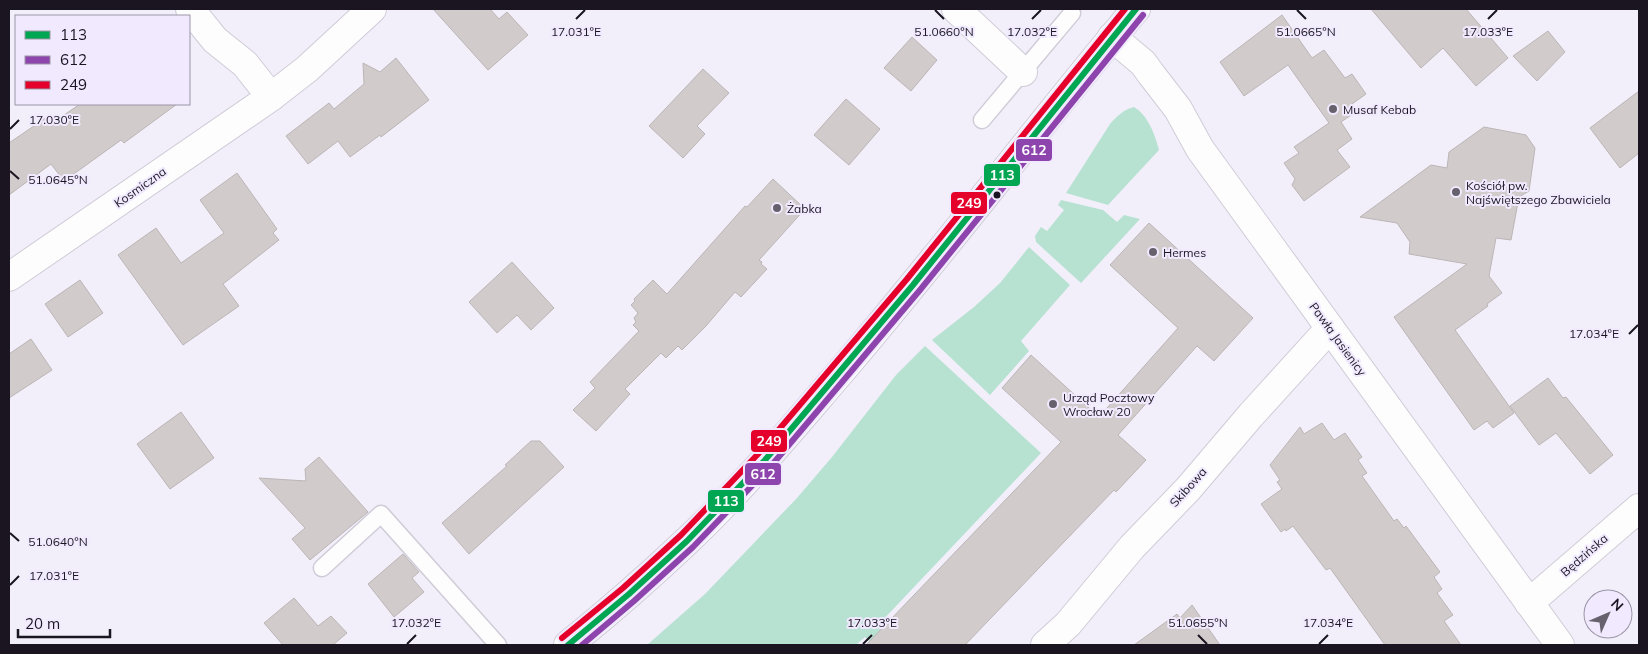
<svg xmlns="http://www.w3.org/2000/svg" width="1648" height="654" viewBox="0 0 1648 654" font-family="Mulish,sans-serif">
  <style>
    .green { fill: #b7e2d2 }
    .building { fill: #d2cbcc; stroke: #bcb5b6 }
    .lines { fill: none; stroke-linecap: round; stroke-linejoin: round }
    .service-casing { stroke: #cfccd7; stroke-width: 19 }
    .minor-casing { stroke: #cfccd7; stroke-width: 30 }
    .tertiary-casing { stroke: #cfccd7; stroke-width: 30 }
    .service { stroke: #fdfdfe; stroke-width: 16 }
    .minor { stroke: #fdfdfe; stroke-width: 28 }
    .tertiary { stroke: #fdfdfe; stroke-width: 28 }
    .bus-1-casing { stroke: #f1eaff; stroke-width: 10 }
    .bus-2-casing { stroke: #f1eaff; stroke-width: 10 }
    .bus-3-casing { stroke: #f1eaff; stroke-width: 10 }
    .bus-1 { stroke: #00a651; stroke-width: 6 }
    .bus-2 { stroke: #8e44ad; stroke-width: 6 }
    .bus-3 { stroke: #e4002b; stroke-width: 6 }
    .ticks { fill: none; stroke: #1a1521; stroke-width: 2 }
    .poi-dot { fill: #66616d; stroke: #f1eaff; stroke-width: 2 }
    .bus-dot { fill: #1a1521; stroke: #f1eaff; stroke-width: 2 }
    .labels { text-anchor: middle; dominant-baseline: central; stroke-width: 4; stroke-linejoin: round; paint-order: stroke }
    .poi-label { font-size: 12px; fill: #1a1521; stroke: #f1eaff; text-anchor: start }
    .street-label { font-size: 12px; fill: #1a1521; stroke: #f1eaff }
    .ticks-label { font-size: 12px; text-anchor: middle; fill: #1a1521; stroke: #f1eaff; stroke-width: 4; stroke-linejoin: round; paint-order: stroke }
    .line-badge { stroke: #f1eaff; stroke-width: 2 }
    .badge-label { font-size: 14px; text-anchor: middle; font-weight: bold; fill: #fff }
  </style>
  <rect width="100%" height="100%" fill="#f2effa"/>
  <g class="green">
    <path d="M 1134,107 C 1148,115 1155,135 1159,150 L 1108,205 L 1066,193 L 1110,124 C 1117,116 1123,110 1134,107 Z"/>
    <polygon points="1061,200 1103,210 1117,222 1124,215 1140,219 1081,283 1036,242 1035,236 1041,227 1047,231 1064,210 1058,205"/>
    <polygon points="1029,247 1070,285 1021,341 1029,351 990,395 932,340 974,307 1000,283"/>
    <polygon points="925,346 1041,453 880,623 902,645 873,645 865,637 856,645 647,645 705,594 797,498 832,457 896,375"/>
  </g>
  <g class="building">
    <polygon points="433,9 490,9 499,19 507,12 528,35 488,70"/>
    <polygon points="1371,9 1466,9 1508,58 1476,86 1443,48 1421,68"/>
    <polygon points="1282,15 1312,58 1324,50 1345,78 1352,74 1366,94 1352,104 1357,111 1341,122 1352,139 1337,150 1350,167 1304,201 1292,185 1295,179 1284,163 1299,153 1294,147 1329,123 1288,65 1244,96 1220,62"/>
    <polygon points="1548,31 1565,52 1537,81 1513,56"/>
    <polygon points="912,37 937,60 911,91 884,68"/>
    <polygon points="396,58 429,100 381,137 380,135 350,157 338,141 308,164 286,136 329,103 334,109 364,84 363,63 380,72"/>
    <polygon points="703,69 729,93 697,126 705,134 683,158 649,126"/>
    <polygon points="1639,91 1639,153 1620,168 1590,128"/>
    <polygon points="846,99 880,129 849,165 814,135"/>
    <polygon points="80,104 177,104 124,143 121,140 64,181 51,164 9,195 9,143 47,117 51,124"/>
    <polygon points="1484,127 1526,135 1535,148 1529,191 1519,197 1511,240 1496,238 1489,276 1502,293 1487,304 1488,306 1455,330 1514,413 1493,428 1487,421 1474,430 1394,317 1467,264 1409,254 1410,242 1397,223 1360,217 1431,165 1447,168 1449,152"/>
    <polygon points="237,173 277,229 273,233 279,240 223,284 239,306 183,345 118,255 156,228 181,263 224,233 200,200"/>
    <polygon points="773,179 805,209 759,260 762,262 761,264 767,269 741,297 735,292 706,326 682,350 678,346 666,358 661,353 625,389 630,394 596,431 573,410 595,388 590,382 639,331 633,325 636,322 634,318 638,313 631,305 635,301 634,299 653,280 667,294 745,206 747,207"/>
    <polygon points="1149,223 1253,318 1214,361 1197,346 1118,435 1146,460 1116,492 1114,490 965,645 866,645 1061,442 1002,388 1031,355 1099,417 1178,328 1110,265"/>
    <polygon points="512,262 554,308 531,330 517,315 497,333 469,302"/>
    <polygon points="80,280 103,313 68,337 45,304"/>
    <polygon points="31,339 52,370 9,398 9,354"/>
    <polygon points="1548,378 1563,398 1566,397 1613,455 1590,474 1556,433 1539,445 1510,406"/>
    <polygon points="181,412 214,458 170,489 137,444"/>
    <polygon points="1322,423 1334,440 1345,433 1362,457 1358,460 1367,473 1362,476 1394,521 1397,519 1404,528 1406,526 1440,572 1434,577 1442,589 1437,593 1453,615 1444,621 1461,645 1385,645 1330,568 1326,570 1293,526 1286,531 1285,529 1281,532 1261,504 1282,489 1277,482 1280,480 1270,465 1300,427 1304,434"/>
    <polygon points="531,441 540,441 564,467 469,554 442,523 507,466 505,465"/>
    <polygon points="319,457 368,512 310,560 292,539 305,528 259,478 306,481 305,469"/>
    <polygon points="403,554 419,572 412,578 424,592 394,617 368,584"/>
    <polygon points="294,598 318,626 331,616 347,633 334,644 335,645 283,645 264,623"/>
    <polygon points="1192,605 1220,645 1134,645 1177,614 1180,618"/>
  </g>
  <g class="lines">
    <defs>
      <g id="service">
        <polyline points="982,120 1072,13"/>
        <polyline points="322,568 381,514 498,645"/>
      </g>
      <g id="minor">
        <polyline points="190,9 215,40 245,64 271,97"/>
        <polyline points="956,9 1023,72"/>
        <polyline points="1112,37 1143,63 1151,74 1178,109 1200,149 1560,645"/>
        <polyline points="9,277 271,97 307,69 372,9"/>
        <polyline points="1529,603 1639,508"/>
        <polyline points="1045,645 1068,624 1132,547 1188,489 1251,415 1330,328"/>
      </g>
      <path id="tertiary" d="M 568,645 C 609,612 649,577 687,541 C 742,489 789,432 838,375 C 940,256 1035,130 1136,9"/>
    </defs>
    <use href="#service" class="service-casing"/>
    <use href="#minor" class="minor-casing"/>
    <use href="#tertiary" class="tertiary-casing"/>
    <use href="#service" class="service"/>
    <use href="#minor" class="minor"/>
    <use href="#tertiary" class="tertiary"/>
    <defs>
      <polyline id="bus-1" points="568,645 629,594 687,541 765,460 913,285 1136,9"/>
      <polyline id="bus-2" points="582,645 634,601 693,547 771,466 920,290 1143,15"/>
      <polyline id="bus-3" points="562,638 623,588 681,535 758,454 907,279 1125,9"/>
    </defs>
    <use href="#bus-1" class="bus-1-casing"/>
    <use href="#bus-2" class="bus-2-casing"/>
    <use href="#bus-3" class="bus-3-casing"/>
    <use href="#bus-1" class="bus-1"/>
    <use href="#bus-2" class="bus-2"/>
    <use href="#bus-3" class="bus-3"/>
  </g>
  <path class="ticks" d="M 935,10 L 944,19M 1297,10 L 1306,19M 576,19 L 585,10M 1032,19 L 1041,10M 1488,19 L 1497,10M 10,129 L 19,120M 10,171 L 19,179M 1629,334 L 1638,325M 10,533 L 19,541M 10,585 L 19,576M 1198,635 L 1207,644M 407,644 L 416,635M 863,644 L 872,635M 1319,644 L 1328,635"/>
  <g class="poi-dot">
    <circle cx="1333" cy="109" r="5"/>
    <circle cx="1456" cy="192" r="5"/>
    <circle cx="777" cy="208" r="5"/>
    <circle cx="1153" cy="252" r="5"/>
    <circle cx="1053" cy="404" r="5"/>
  </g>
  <circle class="bus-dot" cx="997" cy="195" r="4.5"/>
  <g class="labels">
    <g class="poi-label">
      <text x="1343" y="109">Musaf Kebab</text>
      <text x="1466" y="185">Kościół pw.<tspan x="1466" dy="14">Najświętszego Zbawiciela</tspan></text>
      <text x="787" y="208">Żabka</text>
      <text x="1163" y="252">Hermes</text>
      <text x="1063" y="397">Urząd Pocztowy<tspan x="1063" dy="14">Wrocław 20</tspan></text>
    </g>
    <g class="street-label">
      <text transform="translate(140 187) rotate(-35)">Kosmiczna</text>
      <text transform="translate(1338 339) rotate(54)">Pawła Jasienicy</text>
      <text transform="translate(1188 487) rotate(-48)">Skibowa</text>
      <text transform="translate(1584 555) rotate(-41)">Będzińska</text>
    </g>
  </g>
  <g class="ticks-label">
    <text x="576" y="36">17.031°E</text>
    <text x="944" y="36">51.0660°N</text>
    <text x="1032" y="36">17.032°E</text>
    <text x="1306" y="36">51.0665°N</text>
    <text x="1488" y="36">17.033°E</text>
    <text x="54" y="124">17.030°E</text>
    <text x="58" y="184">51.0645°N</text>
    <text x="1594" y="338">17.034°E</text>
    <text x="58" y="546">51.0640°N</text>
    <text x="54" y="580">17.031°E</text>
    <text x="416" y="627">17.032°E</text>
    <text x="872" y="627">17.033°E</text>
    <text x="1198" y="627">51.0655°N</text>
    <text x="1328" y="627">17.034°E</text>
  </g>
  <g class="line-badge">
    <rect x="1015" y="138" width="38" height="24" rx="5" fill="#8e44ad"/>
    <rect x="983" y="163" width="38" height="24" rx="5" fill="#00a651"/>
    <rect x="950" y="191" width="38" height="24" rx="5" fill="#e4002b"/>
    <rect x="750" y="429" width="38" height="24" rx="5" fill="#e4002b"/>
    <rect x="744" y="462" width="38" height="24" rx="5" fill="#8e44ad"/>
    <rect x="707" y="489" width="38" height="24" rx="5" fill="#00a651"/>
  </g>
  <g class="badge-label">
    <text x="1034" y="155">612</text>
    <text x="1002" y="180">113</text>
    <text x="969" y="208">249</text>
    <text x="769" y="446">249</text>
    <text x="763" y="479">612</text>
    <text x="726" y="506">113</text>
  </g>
  <rect width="1648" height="654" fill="none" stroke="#1a1521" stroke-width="20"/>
  <rect x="15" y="15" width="175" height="90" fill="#f1eaff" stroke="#9b95a6"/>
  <rect x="25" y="31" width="25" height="8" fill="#00a651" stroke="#9b95a6"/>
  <text x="60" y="40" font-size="15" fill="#1a1521">113</text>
  <rect x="25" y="56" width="25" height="8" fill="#8e44ad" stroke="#9b95a6"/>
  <text x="60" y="65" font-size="15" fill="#1a1521">612</text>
  <rect x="25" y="81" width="25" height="8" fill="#e4002b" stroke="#9b95a6"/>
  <text x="60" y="90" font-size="15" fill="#1a1521">249</text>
  <g transform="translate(1608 614) rotate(45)"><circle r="24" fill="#f1eaff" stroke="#9b95a6"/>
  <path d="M0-4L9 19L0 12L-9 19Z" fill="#66616d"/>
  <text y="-8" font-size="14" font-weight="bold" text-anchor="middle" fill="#1a1521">N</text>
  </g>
  <path d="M18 629v8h92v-8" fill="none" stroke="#1a1521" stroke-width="2.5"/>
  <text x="25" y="629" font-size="15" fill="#1a1521" stroke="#f1eaff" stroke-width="4" paint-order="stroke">20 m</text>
</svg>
